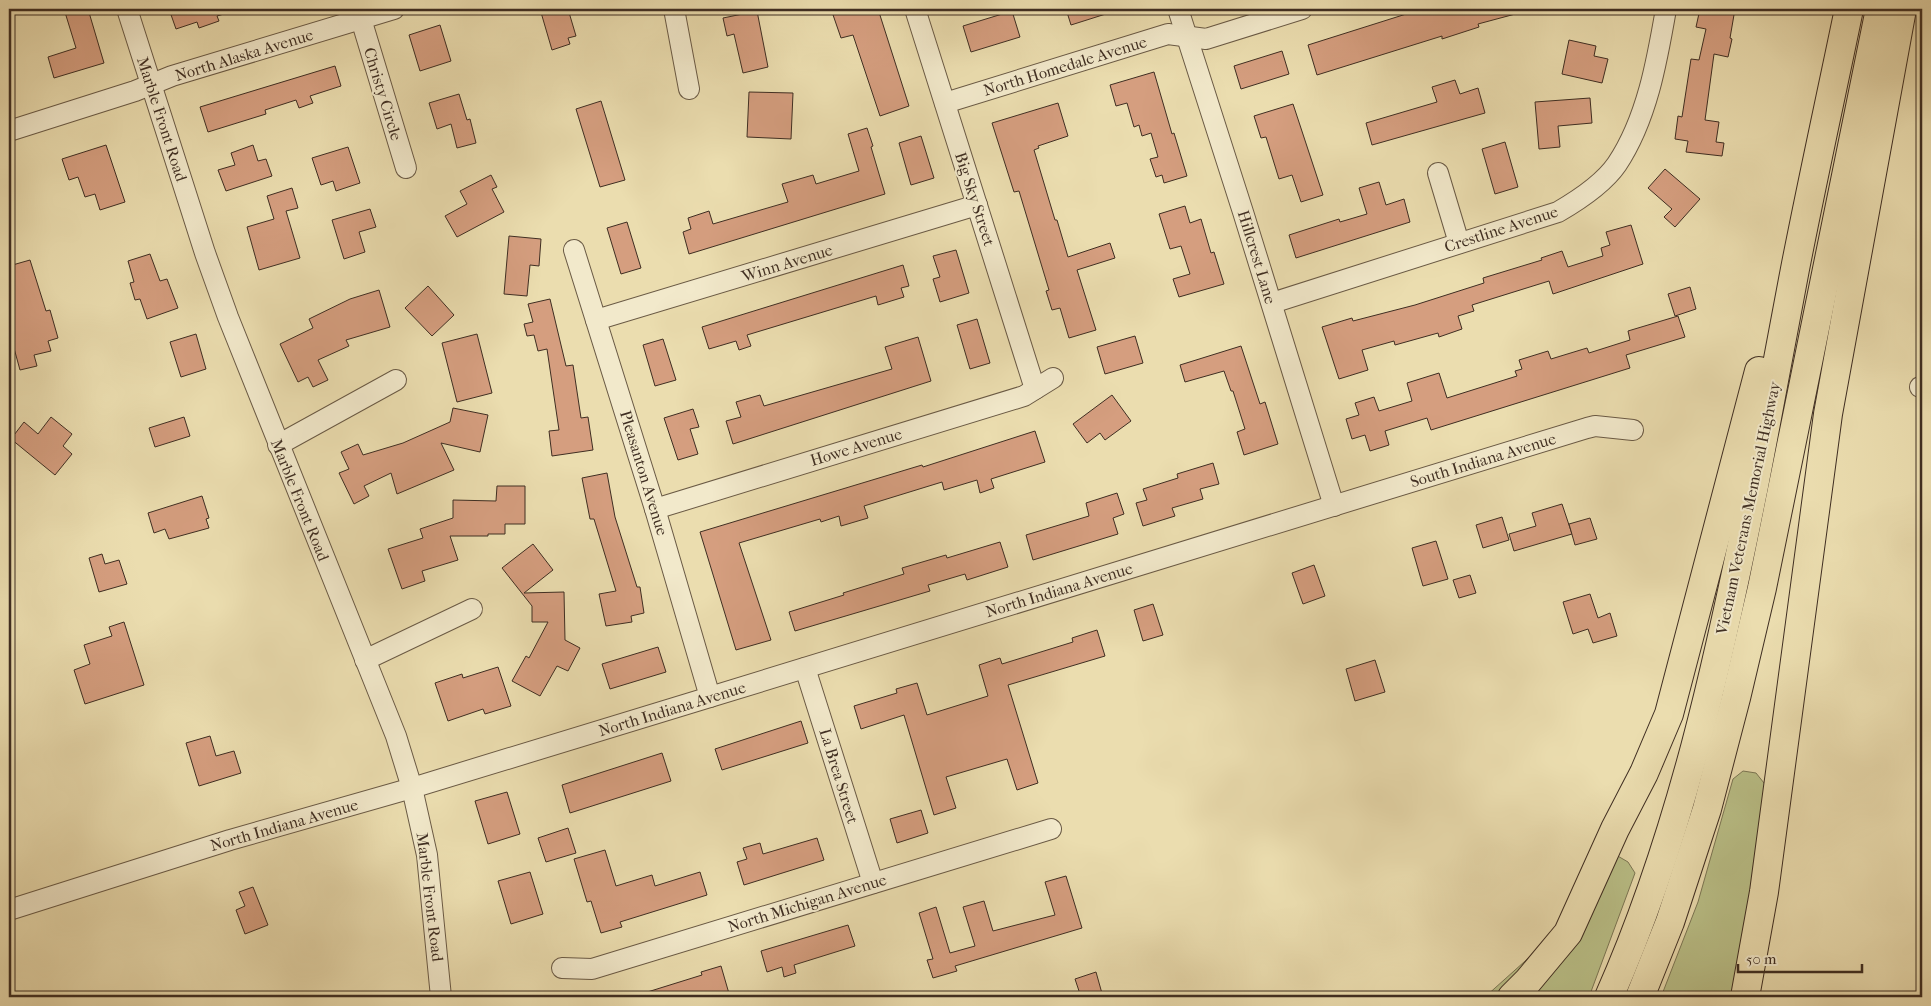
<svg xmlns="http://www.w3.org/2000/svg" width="1931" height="1006" viewBox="0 0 1931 1006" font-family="'IM FELL French Canon',serif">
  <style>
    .green { fill: #bac088; stroke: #7c7755 }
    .building { fill: #d59e7f; stroke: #3f2e22 }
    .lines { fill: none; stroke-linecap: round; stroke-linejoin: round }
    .minor-casing { stroke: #6a5a45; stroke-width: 22 }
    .highway-casing { stroke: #3f2e22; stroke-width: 30 }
    .minor { stroke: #f2e9cb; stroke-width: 20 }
    .highway { stroke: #ebddaf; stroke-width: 28 }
    .labels { text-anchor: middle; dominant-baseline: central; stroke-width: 4; stroke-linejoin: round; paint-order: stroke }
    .street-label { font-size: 16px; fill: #3f2e22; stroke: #f2e9cb }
  </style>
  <rect width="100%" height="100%" fill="#ebddaf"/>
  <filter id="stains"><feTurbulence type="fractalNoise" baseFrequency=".004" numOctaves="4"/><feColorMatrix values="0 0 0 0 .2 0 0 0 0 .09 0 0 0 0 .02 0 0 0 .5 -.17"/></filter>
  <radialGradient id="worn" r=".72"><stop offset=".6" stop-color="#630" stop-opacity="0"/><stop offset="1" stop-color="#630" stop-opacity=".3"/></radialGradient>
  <g class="green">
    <polygon points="1743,771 1756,773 1768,788 1747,925 1731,997 1661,997 1698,902 1733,779"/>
    <polygon points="1616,855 1628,862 1635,873 1589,997 1485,997 1534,953"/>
  </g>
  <g class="building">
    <polygon points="64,9 88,9 104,63 54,78 48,57 76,48"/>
    <polygon points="169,9 230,9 231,12 217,16 219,21 199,28 197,22 176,29"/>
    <polygon points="540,9 568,9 576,36 568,38 570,44 552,50"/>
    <polygon points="831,9 878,9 909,106 880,116 853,35 841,38"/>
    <polygon points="1066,9 1112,9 1112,12 1071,25"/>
    <polygon points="1422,9 1518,9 1519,13 1478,24 1479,27 1442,39 1442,36 1317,75 1308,45"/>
    <polygon points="1700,9 1735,9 1730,38 1732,39 1728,57 1714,54 1705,120 1719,122 1716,142 1724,143 1722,156 1686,152 1688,141 1675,139 1678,116 1682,117 1691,59 1699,60 1706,29 1696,27"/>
    <polygon points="757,11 768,67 743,73 734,34 727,36 723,18"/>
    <polygon points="1012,11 1020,37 971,52 963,26"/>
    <polygon points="440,25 451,61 420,71 409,35"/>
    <polygon points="1569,40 1596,46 1594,56 1608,59 1602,83 1562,74"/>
    <polygon points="1282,51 1289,74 1241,89 1234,66"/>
    <polygon points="335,66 341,86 310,96 313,103 299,108 296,100 265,110 266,114 208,132 200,107"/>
    <polygon points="1154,72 1172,134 1174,133 1187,176 1164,183 1162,175 1156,177 1150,159 1158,157 1151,133 1142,136 1139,125 1134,127 1127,103 1116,106 1110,85"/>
    <polygon points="1455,80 1460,94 1478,88 1485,113 1372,145 1366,123 1437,102 1432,87"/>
    <polygon points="749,92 793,93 791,139 747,137"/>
    <polygon points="459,94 467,120 470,119 476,143 457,148 451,124 437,129 429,103"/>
    <polygon points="1590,98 1592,123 1558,126 1560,147 1539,149 1535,102"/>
    <polygon points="601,101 625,180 600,187 576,109"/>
    <polygon points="1058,103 1068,136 1038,146 1039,148 1034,150 1055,220 1057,220 1068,257 1110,243 1115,258 1077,270 1096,330 1069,338 1060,308 1052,310 1046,291 1049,290 1019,191 1014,192 992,123"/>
    <polygon points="1293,104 1323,195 1301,202 1292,175 1279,179 1266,137 1261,138 1254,116"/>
    <polygon points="867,128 873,146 871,147 885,194 689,254 683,232 691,229 688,218 709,211 713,224 788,202 782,184 813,175 816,184 859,171 848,134"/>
    <polygon points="921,136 934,178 911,185 899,143"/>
    <polygon points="1505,142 1518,187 1495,194 1482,149"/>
    <polygon points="106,145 125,202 100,210 95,194 85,197 78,177 69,180 62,159"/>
    <polygon points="253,145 258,161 266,159 272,176 226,191 218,170 235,165 231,153"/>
    <polygon points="348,147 360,183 336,191 333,181 321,185 312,158"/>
    <polygon points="1665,169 1700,199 1675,227 1664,217 1672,209 1648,188"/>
    <polygon points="491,175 497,187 492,189 504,212 457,237 445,216 467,204 460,191"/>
    <polygon points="1379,182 1386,205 1404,199 1410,222 1296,258 1289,235 1339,219 1340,222 1367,214 1359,188"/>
    <polygon points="292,188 298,208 286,211 300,258 259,270 247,227 274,219 267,196"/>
    <polygon points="1185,206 1190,223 1201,219 1211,253 1214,252 1224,284 1179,297 1173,279 1190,274 1181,246 1170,249 1159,214"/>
    <polygon points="370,209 376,227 359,232 365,252 344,259 332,220"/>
    <polygon points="627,222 641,268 621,274 607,228"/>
    <polygon points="1631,225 1643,264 1553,294 1549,281 1472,305 1474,311 1458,316 1462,329 1439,337 1438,333 1395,345 1394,341 1362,350 1368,370 1339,379 1322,327 1352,318 1353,321 1415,305 1484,283 1483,278 1542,260 1541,258 1562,251 1568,267 1603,256 1601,248 1610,245 1606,232"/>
    <polygon points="509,236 541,239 539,266 530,265 527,296 504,294"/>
    <polygon points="956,250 969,293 940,302 933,279 940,277 933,256"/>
    <polygon points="150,254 160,281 167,279 178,308 147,319 140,299 135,300 130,283 134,282 128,261"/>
    <polygon points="30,260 46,311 50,310 58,338 48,341 51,351 34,355 37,366 20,370 9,330 9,266"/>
    <polygon points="903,265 909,286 901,288 904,297 878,305 876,296 747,335 751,346 739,350 736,341 709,349 702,327"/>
    <polygon points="428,286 454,315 432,336 405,308"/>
    <polygon points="1690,287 1696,309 1675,316 1668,294"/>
    <polygon points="379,290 390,327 346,340 349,346 318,360 328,380 313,387 308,377 298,382 280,344 313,328 309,319 350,299"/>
    <polygon points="550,299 566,366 573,365 581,418 588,417 593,450 552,456 549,431 559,430 547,349 538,351 534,335 527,336 524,324 533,322 528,304"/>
    <polygon points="1678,316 1685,337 1626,355 1630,368 1431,430 1427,418 1385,431 1389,445 1370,451 1365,435 1352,439 1346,419 1359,415 1355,403 1374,397 1379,411 1412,401 1407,383 1439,373 1447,398 1517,376 1515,371 1522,369 1519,360 1548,351 1551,359 1587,348 1589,353 1630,340 1628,331"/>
    <polygon points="977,319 990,363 970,369 957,325"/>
    <polygon points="196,334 206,369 181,377 170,342"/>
    <polygon points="477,334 492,393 457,402 442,343"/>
    <polygon points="1135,336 1143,363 1105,374 1097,347"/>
    <polygon points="918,337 931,381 733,444 726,421 741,417 736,402 760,395 764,406 892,369 885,347"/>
    <polygon points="663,339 676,380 655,386 643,345"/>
    <polygon points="1241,346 1260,404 1265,402 1278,444 1244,455 1237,432 1245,429 1233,391 1231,391 1224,371 1185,382 1180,365"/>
    <polygon points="1112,395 1131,421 1105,440 1100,433 1087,443 1073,424"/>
    <polygon points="453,408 488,415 480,452 441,443 454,470 397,494 391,473 364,486 369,496 354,504 339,473 349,469 341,452 358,444 363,455 403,443 450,422"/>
    <polygon points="693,409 699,427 690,429 698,454 678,460 664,418"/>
    <polygon points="51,417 72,434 63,446 72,454 55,475 11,439 24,422 38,434"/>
    <polygon points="184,417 190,436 155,447 149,428"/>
    <polygon points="1035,431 1045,462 991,479 994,488 980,493 977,480 944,490 942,482 864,506 868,518 841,526 839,516 821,522 820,519 739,543 771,640 736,650 700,532 922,465 923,467"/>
    <polygon points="1213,463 1219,484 1200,489 1203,499 1172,508 1175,516 1143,526 1136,503 1147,500 1143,489 1178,478 1177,474"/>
    <polygon points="607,473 615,517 637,587 640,587 644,613 631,616 632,622 606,626 599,594 616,591 594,519 590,519 582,478"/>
    <polygon points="497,486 525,486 525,524 505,524 505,534 488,534 488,536 450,536 458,560 422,571 425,581 402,589 388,549 423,538 420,529 453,518 453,500 496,501"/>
    <polygon points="1117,493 1124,514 1113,518 1118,534 1033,560 1026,535 1089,516 1086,503"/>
    <polygon points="202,496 209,518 206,519 209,528 169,539 165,529 154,533 148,513"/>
    <polygon points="1562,504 1572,534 1514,551 1509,534 1536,526 1532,513"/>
    <polygon points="1502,517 1509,540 1483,548 1476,525"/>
    <polygon points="1590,518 1597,539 1575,545 1569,524"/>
    <polygon points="1436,541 1448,579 1423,586 1412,548"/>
    <polygon points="1000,542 1008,567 967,580 965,574 928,585 930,591 795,631 789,612 844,595 843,593 904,574 902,568 946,555 947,558"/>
    <polygon points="533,544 553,570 524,593 564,592 565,640 580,648 568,671 557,666 540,696 512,681 526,656 529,658 548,622 532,622 532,606 502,568"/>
    <polygon points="102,554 105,564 119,560 127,584 99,592 89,558"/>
    <polygon points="1314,565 1325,596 1303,604 1292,573"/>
    <polygon points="1470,575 1476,593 1459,598 1453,580"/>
    <polygon points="1590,594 1598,618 1610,613 1617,636 1593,643 1588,629 1573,634 1563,602"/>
    <polygon points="1153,604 1163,635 1143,641 1134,610"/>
    <polygon points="124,622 144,685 85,704 74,670 90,664 84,645 112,636 109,627"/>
    <polygon points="1097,630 1105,656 1008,685 1038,783 1017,790 1007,759 946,777 956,808 934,815 904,715 861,729 854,706 897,693 896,689 917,683 927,715 988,696 979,665 1000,658 1002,664 1073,642 1072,638"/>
    <polygon points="658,647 666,672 610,689 602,664"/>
    <polygon points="1375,660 1385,692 1355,701 1346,669"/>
    <polygon points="498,667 511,706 485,714 483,709 448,721 435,683 462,674 463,678"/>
    <polygon points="801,721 808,743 722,770 715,749"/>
    <polygon points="210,736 216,756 234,751 241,773 199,786 186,743"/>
    <polygon points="662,753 671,781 570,813 562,785"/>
    <polygon points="507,792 520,834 488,844 475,801"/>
    <polygon points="921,810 928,833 897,843 890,819"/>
    <polygon points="568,828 576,853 546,862 538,838"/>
    <polygon points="817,838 824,860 744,885 737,862 747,859 743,848 760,843 763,854"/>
    <polygon points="605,850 616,886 652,875 655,886 700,872 707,895 620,922 622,927 601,933 591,901 587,902 574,859"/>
    <polygon points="530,872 543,914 511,924 498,881"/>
    <polygon points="1066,876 1082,928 955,966 957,971 933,978 927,960 933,959 919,913 936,907 950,953 975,946 963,907 984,901 993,931 1055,915 1045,882"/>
    <polygon points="253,887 268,925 245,934 236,910 245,906 239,892"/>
    <polygon points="848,925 855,946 794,965 796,973 784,977 782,967 767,972 761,951"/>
    <polygon points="721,966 730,997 642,997 641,994 702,975 701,972"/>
    <polygon points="1096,972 1103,997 1081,997 1075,979"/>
  </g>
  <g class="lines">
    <defs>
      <g id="minor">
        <polyline points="127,9 205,253 228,317 396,736 412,788 427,855 441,997"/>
        <polyline points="674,9 689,89"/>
        <polyline points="915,9 1035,389"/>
        <polyline points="1178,9 1243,212 1334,506"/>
        <polyline points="361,19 406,168"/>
        <polyline points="945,103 1168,34 1206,39 1302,9"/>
        <polyline points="9,131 135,91 172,76 394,9"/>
        <polyline points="1438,173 1459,243"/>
        <polyline points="574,250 655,509 710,697"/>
        <path d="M 1272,303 L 1558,212 C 1577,201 1604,183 1617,164 C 1647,119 1657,61 1666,9"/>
        <polyline points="596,320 977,205"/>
        <polyline points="1920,387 1922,388"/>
        <polyline points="278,445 396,380"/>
        <polyline points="655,509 1024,396 1053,378"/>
        <polyline points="365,660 472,609"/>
        <polyline points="805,668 873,883"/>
        <polyline points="9,910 230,840 412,788 710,697 1587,428 1595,426 1633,430"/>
        <polyline points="562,968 592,969 1051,829"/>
      </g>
      <g id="highway">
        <polyline points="1512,997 1528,981 1568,933 1615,829 1644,773 1669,714 1759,371"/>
        <path d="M 1609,997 C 1681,835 1719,660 1754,486 C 1768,414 1781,342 1795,269 C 1812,182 1831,96 1849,9"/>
        <polyline points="1640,997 1670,922 1707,809 1736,698 1762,588 1880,9"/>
        <polyline points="1745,997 1764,892 1828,414 1902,9"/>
      </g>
    </defs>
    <use href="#minor" class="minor-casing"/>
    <use href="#highway" class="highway-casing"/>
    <use href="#minor" class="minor"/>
    <use href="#highway" class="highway"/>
  </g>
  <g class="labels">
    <g class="street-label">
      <text transform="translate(244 55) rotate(-17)">North Alaska Avenue</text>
      <text transform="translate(1065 66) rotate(-17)">North Homedale Avenue</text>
      <text transform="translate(383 94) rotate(73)">Christy Circle</text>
      <text transform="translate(162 119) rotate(72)">Marble Front Road</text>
      <text transform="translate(975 199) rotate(72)">Big Sky Street</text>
      <text transform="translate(1501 229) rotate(-18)">Crestline Avenue</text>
      <text transform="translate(1257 257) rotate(73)">Hillcrest Lane</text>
      <text transform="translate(787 263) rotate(-17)">Winn Avenue</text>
      <text transform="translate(856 447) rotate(-17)">Howe Avenue</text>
      <text transform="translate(1483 460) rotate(-17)">South Indiana Avenue</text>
      <text transform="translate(644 473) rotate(73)">Pleasanton Avenue</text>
      <text transform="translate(300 500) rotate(68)">Marble Front Road</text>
      <text transform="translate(1748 508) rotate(-78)">Vietnam Veterans Memorial Highway</text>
      <text transform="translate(1059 590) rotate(-17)">North Indiana Avenue</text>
      <text transform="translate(672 709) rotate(-17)">North Indiana Avenue</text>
      <text transform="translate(839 776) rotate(73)">La Brea Street</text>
      <text transform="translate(284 825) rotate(-16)">North Indiana Avenue</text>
      <text transform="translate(430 897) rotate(83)">Marble Front Road</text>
      <text transform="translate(807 903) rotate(-17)">North Michigan Avenue</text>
    </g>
  </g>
  <rect width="1931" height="1006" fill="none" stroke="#ebddaf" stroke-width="30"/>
  <rect x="10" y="10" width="1911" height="986" fill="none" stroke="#3f2e22" stroke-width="2.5"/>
  <rect x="15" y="15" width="1901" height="976" fill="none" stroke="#3f2e22"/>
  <path d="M1738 964v8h124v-8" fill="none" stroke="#3f2e22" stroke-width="2.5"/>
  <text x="1746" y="964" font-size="15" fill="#3f2e22" stroke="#f2e9cb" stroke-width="4" paint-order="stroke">50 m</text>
  <rect width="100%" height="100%" filter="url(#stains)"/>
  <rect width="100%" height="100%" fill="url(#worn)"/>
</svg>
